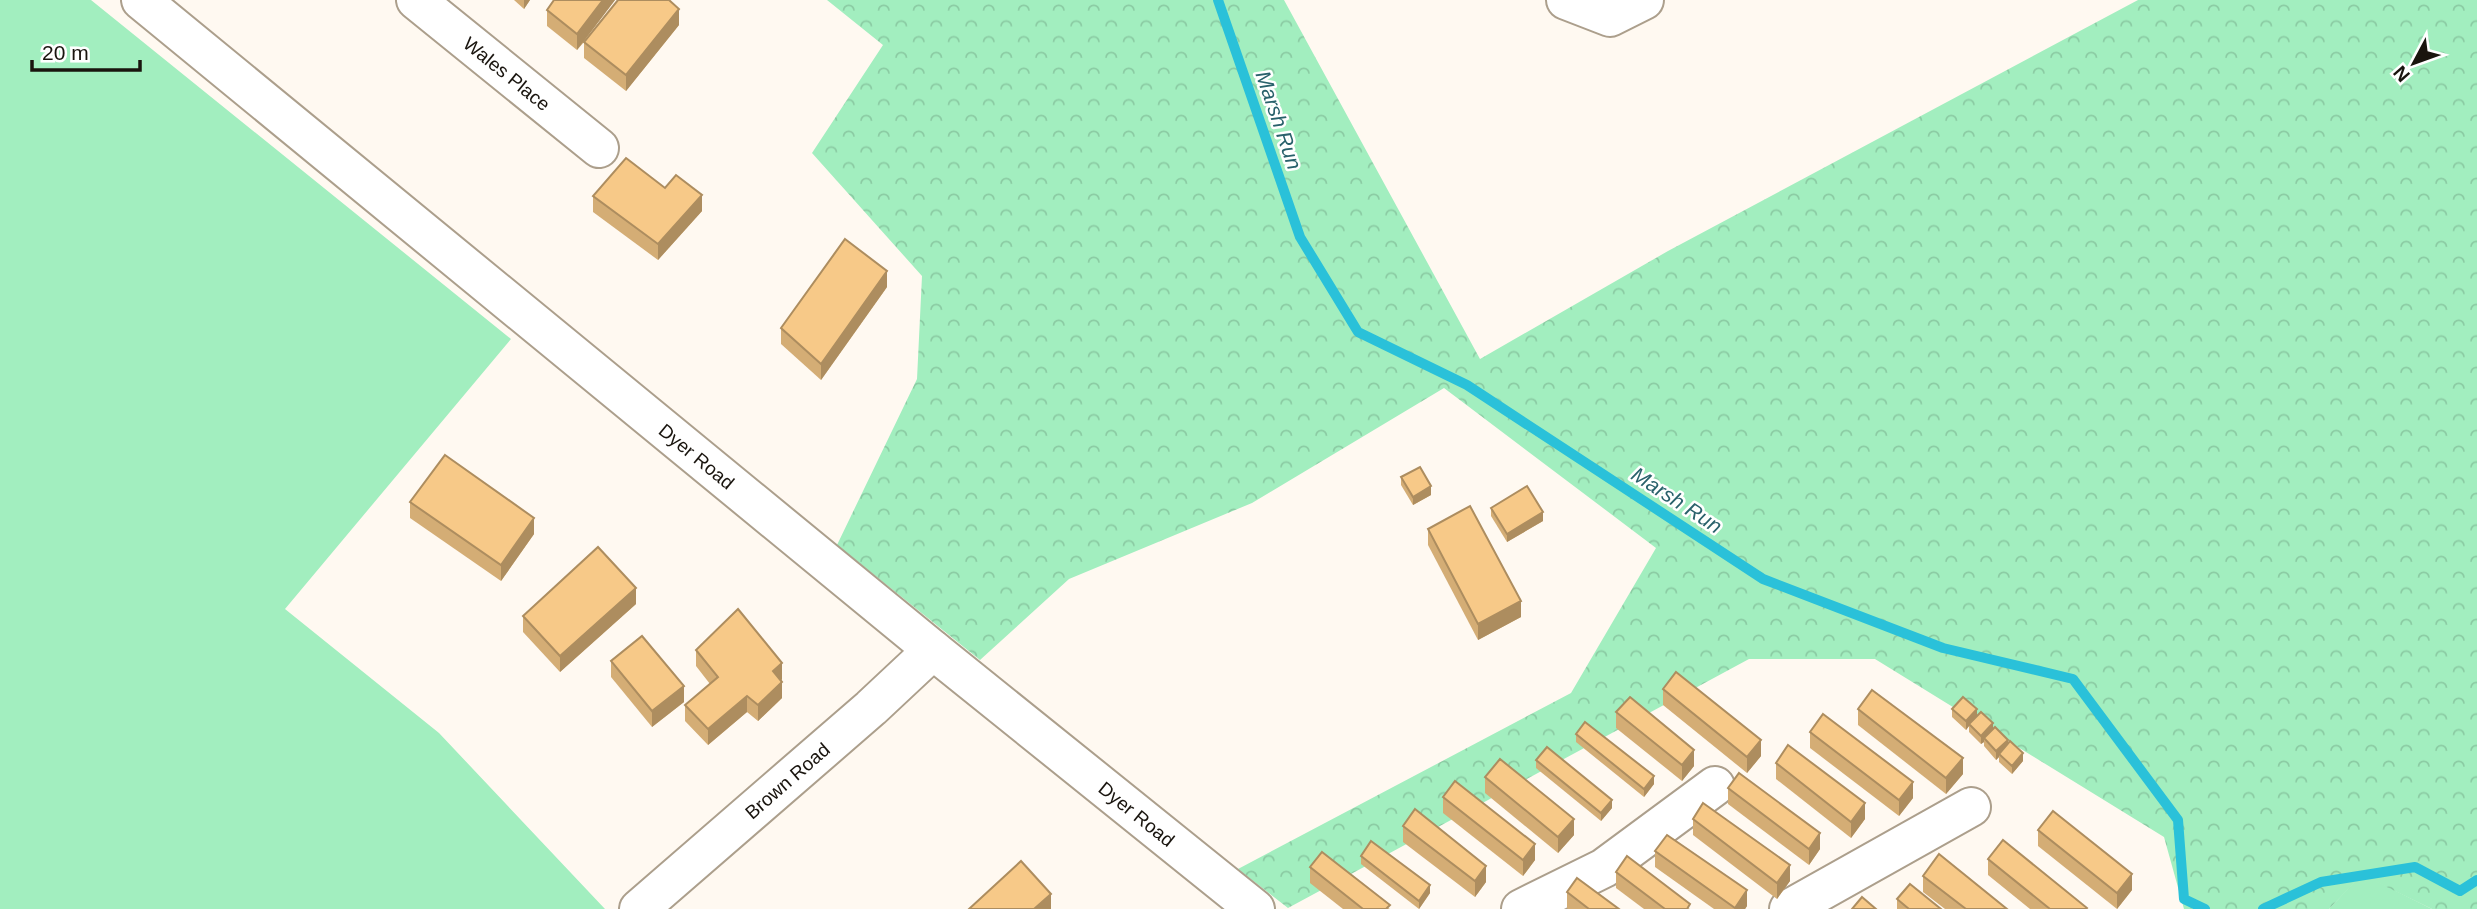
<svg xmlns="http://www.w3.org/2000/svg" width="2477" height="909" viewBox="0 0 2477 909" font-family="Arial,sans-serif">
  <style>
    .green { fill: #a2eebf }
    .forest { fill: url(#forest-crowns) }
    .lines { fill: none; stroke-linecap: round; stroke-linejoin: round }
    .stream { stroke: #2ac1d9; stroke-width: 10 }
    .minor-casing { stroke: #ac9f8c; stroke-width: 42 }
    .minor { stroke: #fff; stroke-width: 38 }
    .wall { fill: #d4ad75 }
    .shaded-wall { fill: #ad8d5f }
    .building { fill: #f7c988; stroke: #ad8d5f; stroke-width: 2 }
    .labels { text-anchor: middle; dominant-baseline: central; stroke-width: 5; stroke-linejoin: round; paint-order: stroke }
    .street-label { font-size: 19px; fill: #19140e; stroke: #fff }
    .water-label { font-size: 21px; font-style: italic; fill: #29616b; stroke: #fff }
  </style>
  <defs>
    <pattern id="forest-crowns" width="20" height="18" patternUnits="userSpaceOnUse" patternTransform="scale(1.75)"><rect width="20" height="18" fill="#a2eebf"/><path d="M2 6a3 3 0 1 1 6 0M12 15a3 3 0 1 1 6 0" fill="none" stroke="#8bcba3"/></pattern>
  </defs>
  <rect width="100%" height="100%" fill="#fff9f1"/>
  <g class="green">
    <polygon points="0,0 91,0 511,339 285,609 439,733 605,909 0,909"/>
    <polygon points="2362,874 2432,909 2329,909"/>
  </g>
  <polygon class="forest" points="827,0 1284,0 1480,359 1668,251 2138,0 2477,0 2477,909 2432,909 2362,875 2329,909 2184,909 2164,837 1875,659 1749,659 1288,908 1238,869 1571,693 1656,548 1444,388 1252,503 1069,579 980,660 837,545 917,379 922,276 812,153 883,45"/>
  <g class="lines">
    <g class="stream">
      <polyline points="1218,0 1300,237 1358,332 1467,385 1763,579 1943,648 2073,679 2178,820 2184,899 2205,909"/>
      <polyline points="2263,909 2321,882 2415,867 2460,891 2477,880"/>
    </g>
    <defs>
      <g id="minor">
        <path id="s1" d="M 141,0 L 933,650 L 1255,909"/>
        <path id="s2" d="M 416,0 L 599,148"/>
        <polyline points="1566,0 1610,17 1644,0"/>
        <path id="s3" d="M 639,909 L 871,708 L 933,650"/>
        <polyline points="1521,909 1604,868 1715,786"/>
        <polyline points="1789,909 1971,807"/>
      </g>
    </defs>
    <use href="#minor" class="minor-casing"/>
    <use href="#minor" class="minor"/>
  </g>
  <g class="wall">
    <polygon points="514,0 530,0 524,9"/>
    <polygon points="554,0 615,0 584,41 679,25 626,91 584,58 584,42 577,50 547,26 547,10"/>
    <polygon points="665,188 702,211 658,260 593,212 593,196"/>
    <polygon points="887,287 821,380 781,344 781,328"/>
    <polygon points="1401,477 1431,495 1413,505 1401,485"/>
    <polygon points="410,502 534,534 501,581 410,518"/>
    <polygon points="1491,508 1543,521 1507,542 1491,516"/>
    <polygon points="1428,529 1521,617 1478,640 1428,545"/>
    <polygon points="636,604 560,672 523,632 523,616"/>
    <polygon points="696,650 782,679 782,698 758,721 747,712 708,745 685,721 685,705 710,684 696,666"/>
    <polygon points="611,661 684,702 652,727 611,677"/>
    <polygon points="1663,689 1761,756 1747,773 1663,705"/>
    <polygon points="1858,709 1963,774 1946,794 1858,725"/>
    <polygon points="1952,709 1977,715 1993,729 2008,743 2023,761 2012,774 1999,762 1999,757 1996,760 1984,746 1984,742 1981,744 1969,732 1969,726 1966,730 1952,717"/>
    <polygon points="1616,712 1694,766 1682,781 1616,728"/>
    <polygon points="1810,732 1913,798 1899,816 1810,748"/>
    <polygon points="1576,734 1654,784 1644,797 1576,742"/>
    <polygon points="1536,760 1612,808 1601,821 1536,768"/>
    <polygon points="1776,763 1865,819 1851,838 1776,779"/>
    <polygon points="1485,777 1574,835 1558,853 1485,793"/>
    <polygon points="1728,788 1820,849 1809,865 1728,804"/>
    <polygon points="1443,797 1535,860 1523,876 1443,813"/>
    <polygon points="1693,819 1790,881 1777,899 1693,835"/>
    <polygon points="1403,826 1486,882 1475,897 1403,842"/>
    <polygon points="2038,830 2132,890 2117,909 2038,846"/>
    <polygon points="1655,851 1747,906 1745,909 1714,909 1655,867"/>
    <polygon points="1361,856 1430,893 1419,909 1361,864"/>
    <polygon points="1988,859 2087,909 2030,909 1988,875"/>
    <polygon points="1310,867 1390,909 1343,909 1310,883"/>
    <polygon points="1616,872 1690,909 1644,909 1616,888"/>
    <polygon points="1923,876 2007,909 1945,909 1923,892"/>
    <polygon points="1567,892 1619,909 1568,909 1567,908"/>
    <polygon points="1897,899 1941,909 1897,909"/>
  </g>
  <g class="shaded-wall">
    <polygon points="524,0 530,0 524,9"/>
    <polygon points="603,0 615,0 577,50 577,34"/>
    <polygon points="679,9 679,25 626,91 626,75"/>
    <polygon points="702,195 702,211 658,260 658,244"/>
    <polygon points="887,271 887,287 821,380 821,364"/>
    <polygon points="1431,486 1431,495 1413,505 1413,497"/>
    <polygon points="1543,512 1543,521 1507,542 1507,534"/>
    <polygon points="534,518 534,534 501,581 501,565"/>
    <polygon points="636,588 636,604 560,672 560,656"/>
    <polygon points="1521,601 1521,617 1478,640 1478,624"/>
    <polygon points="782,663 782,679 773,687 773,671"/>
    <polygon points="782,682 782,698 758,721 758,705"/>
    <polygon points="684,686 684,702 652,727 652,711"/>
    <polygon points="747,696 747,712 708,745 708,729"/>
    <polygon points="1977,709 1977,717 1969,724 1969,726 1966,730 1966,721"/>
    <polygon points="1993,723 1993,732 1984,738 1984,742 1981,744 1981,736"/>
    <polygon points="1761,740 1761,756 1747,773 1747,757"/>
    <polygon points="2008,740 2008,749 1999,754 1999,757 1996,760 1996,751"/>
    <polygon points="1694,750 1694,766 1682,781 1682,765"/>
    <polygon points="2023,753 2023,761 2012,774 2012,766"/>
    <polygon points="1963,758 1963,774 1946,794 1946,778"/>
    <polygon points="1654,776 1654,784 1644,797 1644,789"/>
    <polygon points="1913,782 1913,798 1899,816 1899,800"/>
    <polygon points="1612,800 1612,808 1601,821 1601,813"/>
    <polygon points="1865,803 1865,819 1851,838 1851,822"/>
    <polygon points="1574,819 1574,835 1558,853 1558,837"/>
    <polygon points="1820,833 1820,849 1809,865 1809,849"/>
    <polygon points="1535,844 1535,860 1523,876 1523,860"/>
    <polygon points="1790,865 1790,881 1777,899 1777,883"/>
    <polygon points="1486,866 1486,882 1475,897 1475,881"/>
    <polygon points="2132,874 2132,890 2117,909 2117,893"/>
    <polygon points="1430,885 1430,893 1419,909 1419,901"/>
    <polygon points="1747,890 1747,906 1745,909 1735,909"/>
    <polygon points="1051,894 1051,909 1034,909"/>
  </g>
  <g class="building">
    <polygon points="554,0 603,0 577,34 547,10"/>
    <polygon points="618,0 669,0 679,9 626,75 584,42"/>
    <polygon points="626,158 665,188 676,175 702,195 658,244 593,196"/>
    <polygon points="845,239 887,271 821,364 781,328"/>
    <polygon points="445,455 534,518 501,565 410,502"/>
    <polygon points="1420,467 1431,486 1413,497 1401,477"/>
    <polygon points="1527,486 1543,512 1507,534 1491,508"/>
    <polygon points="1470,506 1521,601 1478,624 1428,529"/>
    <polygon points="598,547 636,588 560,656 523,616"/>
    <polygon points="738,609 782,663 773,671 782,682 758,705 747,696 708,729 685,705 718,677 696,650"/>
    <polygon points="642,636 684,686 652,711 611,661"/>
    <polygon points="1676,672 1761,740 1747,757 1663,689"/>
    <polygon points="1872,690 1963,758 1946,778 1858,709"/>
    <polygon points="1630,697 1694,750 1682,765 1616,712"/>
    <polygon points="1963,697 1977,709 1966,721 1952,709"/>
    <polygon points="1981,712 1993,723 1981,736 1969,724"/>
    <polygon points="1823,714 1913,782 1899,800 1810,732"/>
    <polygon points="1585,722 1654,776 1644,789 1576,734"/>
    <polygon points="1995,727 2008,740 1996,751 1984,738"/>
    <polygon points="2010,741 2023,753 2012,766 1999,754"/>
    <polygon points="1788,745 1865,803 1851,822 1776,763"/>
    <polygon points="1547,747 1612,800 1601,813 1536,760"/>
    <polygon points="1500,759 1574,819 1558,837 1485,777"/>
    <polygon points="1739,773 1820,833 1809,849 1728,788"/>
    <polygon points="1455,781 1535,844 1523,860 1443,797"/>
    <polygon points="1703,803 1790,865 1777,883 1693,819"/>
    <polygon points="1415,809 1486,866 1475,881 1403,826"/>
    <polygon points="2053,811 2132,874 2117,893 2038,830"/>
    <polygon points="1667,835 1747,890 1735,908 1655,851"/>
    <polygon points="2003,840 2087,908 2086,909 2050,909 1988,859"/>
    <polygon points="1371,841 1430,885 1419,901 1361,856"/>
    <polygon points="1322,852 1390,905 1386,909 1363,909 1310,867"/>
    <polygon points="1939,854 2007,909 1966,909 1923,876"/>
    <polygon points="1627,856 1690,904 1687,909 1665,909 1616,872"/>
    <polygon points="1021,861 1051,894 1034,909 969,909"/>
    <polygon points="1577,878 1619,909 1589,909 1567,892"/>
    <polygon points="1910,884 1941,909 1909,909 1897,899"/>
    <polygon points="1862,897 1876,909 1852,909"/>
  </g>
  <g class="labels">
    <g class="street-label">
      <text stroke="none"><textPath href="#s2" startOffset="117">Wales Place</textPath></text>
      <text stroke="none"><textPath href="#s1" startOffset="719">Dyer Road</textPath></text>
      <text stroke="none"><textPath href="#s3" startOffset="196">Brown Road</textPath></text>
      <text stroke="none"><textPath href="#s1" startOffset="1286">Dyer Road</textPath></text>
    </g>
    <g class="water-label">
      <text transform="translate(1279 120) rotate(71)">Marsh Run</text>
      <text transform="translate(1677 500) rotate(33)">Marsh Run</text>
    </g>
  </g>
  <g transform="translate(2414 63) rotate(229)" stroke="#ffffff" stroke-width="5" paint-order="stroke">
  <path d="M0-5L12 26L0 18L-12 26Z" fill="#19140e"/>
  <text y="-10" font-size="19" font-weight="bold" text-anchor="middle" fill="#19140e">N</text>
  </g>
  <path d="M32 60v10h108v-10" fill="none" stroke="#19140e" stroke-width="3.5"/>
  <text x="42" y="60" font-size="21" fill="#19140e" stroke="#ffffff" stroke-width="5" paint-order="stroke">20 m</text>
</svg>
